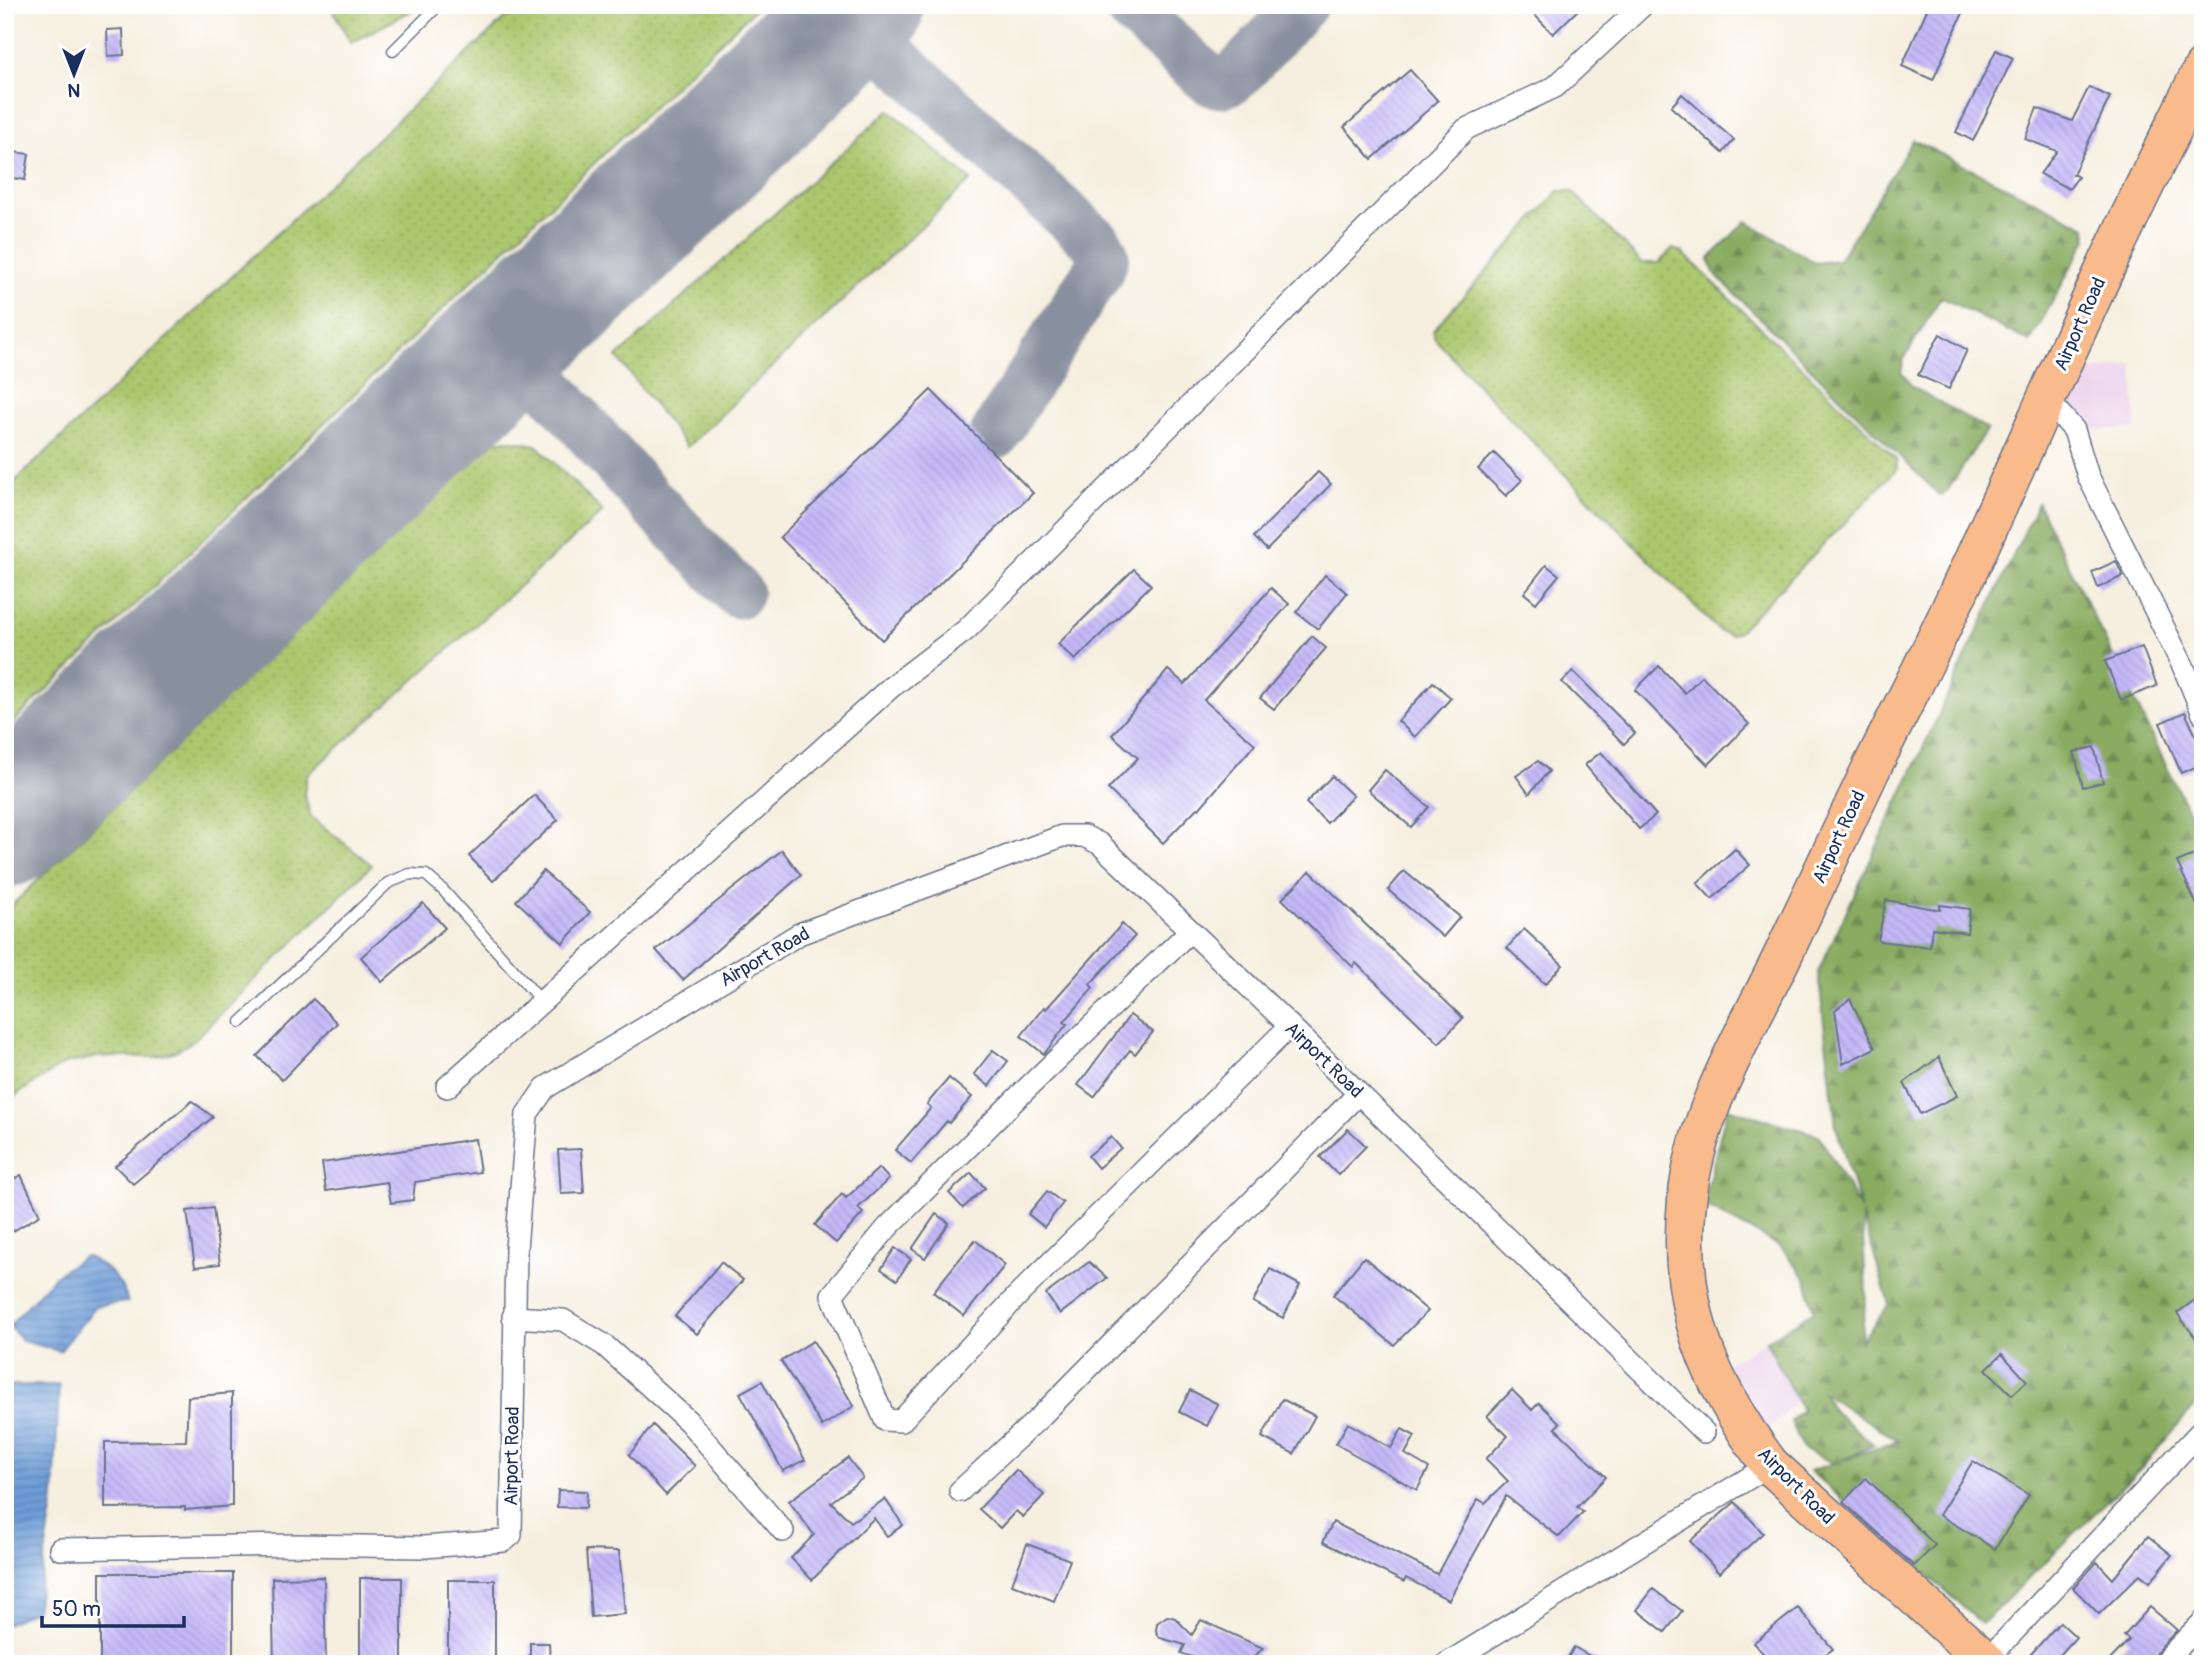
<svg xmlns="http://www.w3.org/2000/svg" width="2208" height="1669" viewBox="0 0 2208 1669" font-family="Pangolin,sans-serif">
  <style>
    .built { fill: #ebd1eb }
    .green { fill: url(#green-dots); stroke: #647b66; stroke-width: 2 }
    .forest { fill: url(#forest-firs); stroke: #526e5f; stroke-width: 2; fill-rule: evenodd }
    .water { fill: url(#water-rules); stroke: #44669a; stroke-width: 2 }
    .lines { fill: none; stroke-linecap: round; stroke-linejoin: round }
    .taxiway { stroke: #888f9e; stroke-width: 51 }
    .runway { stroke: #888f9e; stroke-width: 128 }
    .building { fill: url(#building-back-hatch) }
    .lane-casing { stroke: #68728b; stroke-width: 13 }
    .street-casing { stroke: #68728b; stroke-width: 24 }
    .highway-casing { stroke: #68728b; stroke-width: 41 }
    .lane { stroke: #fff; stroke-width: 10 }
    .street { stroke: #fff; stroke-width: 21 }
    .highway { stroke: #fabb8c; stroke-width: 38 }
    .labels { text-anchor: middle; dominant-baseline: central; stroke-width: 6; stroke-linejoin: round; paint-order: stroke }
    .street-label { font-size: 19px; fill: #1b2f5e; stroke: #fff }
  </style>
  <defs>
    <pattern id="green-dots" width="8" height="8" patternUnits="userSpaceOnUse" patternTransform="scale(1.75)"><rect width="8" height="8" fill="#acc76d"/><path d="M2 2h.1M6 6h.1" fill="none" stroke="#93ab61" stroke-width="1.8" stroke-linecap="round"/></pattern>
    <pattern id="forest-firs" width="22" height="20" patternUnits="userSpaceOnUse" patternTransform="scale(1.75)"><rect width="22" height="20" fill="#89ac60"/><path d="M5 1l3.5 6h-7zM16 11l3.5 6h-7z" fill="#6f8c52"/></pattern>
    <pattern id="water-rules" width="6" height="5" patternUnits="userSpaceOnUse" patternTransform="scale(1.75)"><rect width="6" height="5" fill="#6e9dd7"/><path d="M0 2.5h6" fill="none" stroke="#5a80b2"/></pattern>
    <pattern id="building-back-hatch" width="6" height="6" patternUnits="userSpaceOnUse" patternTransform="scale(1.75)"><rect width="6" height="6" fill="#c5b9f8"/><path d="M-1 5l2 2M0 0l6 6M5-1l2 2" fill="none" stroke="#a99fd7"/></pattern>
  </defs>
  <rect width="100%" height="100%" fill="#fff"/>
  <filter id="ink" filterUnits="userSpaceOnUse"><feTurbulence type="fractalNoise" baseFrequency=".0143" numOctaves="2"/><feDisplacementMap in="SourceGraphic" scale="14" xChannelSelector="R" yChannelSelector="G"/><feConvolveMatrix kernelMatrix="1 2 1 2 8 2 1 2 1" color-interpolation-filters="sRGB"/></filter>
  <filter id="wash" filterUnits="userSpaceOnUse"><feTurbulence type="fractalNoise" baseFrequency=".00686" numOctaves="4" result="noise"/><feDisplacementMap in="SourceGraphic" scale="28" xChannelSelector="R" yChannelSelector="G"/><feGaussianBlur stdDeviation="1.57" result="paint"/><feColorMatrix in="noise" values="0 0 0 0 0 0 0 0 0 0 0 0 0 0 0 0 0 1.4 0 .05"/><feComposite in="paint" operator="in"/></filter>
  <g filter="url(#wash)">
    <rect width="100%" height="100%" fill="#f6efdf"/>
    <g class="built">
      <polygon points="2133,364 2136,429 2074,430 2065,376"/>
      <polygon points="1766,1341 1798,1399 1768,1431 1724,1365"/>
    </g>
    <g class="green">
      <polygon points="330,5 422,5 351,43"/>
      <polygon points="519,5 759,5 5,730 5,491"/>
      <polygon points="889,110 971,180 687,447 617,357"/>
      <polygon points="1559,191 1572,191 1642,263 1659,263 1672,249 1682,252 1896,459 1897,469 1739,631 1731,635 1719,631 1521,430 1435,339 1433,330"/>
      <polygon points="508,440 536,445 603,512 307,775 304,794 311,817 372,865 193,1041 178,1050 156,1057 97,1057 64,1064 5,1102 5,912 493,442"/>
    </g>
    <g class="forest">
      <polygon points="1913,140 2086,227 2087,239 2030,342 1941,297 1904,359 1901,372 1913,387 1987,429 1946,493 1939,495 1714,273 1709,259 1746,221 1816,263 1839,260"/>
      <path d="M 2038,503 L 2203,841 L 2203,1396 L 2144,1465 L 1982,1624 L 1810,1471 L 1834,1463 L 1803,1449 L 1791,1421 L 1802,1410 L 1766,1341 L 1814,1311 L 1806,1279 L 1780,1246 L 1703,1205 L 1727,1108 L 1819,1135 L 1861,1210 L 1836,1126 L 1818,972 ZM 1862,1215 L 1889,1304 L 1861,1341 L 1866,1294 ZM 1823,1393 L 1899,1441 L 1842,1460 L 1874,1445 L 1831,1409 Z"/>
    </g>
    <g class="water">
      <path d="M 85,1256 C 107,1267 121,1278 128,1302 L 96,1306 L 60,1351 L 23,1341 L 9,1326 L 56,1275 Z"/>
      <polygon points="5,1385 59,1385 54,1499 36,1610 5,1625"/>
    </g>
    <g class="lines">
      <g class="taxiway">
        <path d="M 1127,5 L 1205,76 C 1216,86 1225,84 1237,75 L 1302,5"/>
        <polyline points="849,16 1089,236 1098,244 1104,256 1098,271 995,434"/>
        <polyline points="522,329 520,350 524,359 653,504 738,593"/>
      </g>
      <polyline class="runway" points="5,823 860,5"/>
    </g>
    <g id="blocks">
      <g class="building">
        <polygon points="1525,5 1583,5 1553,34"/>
        <polygon points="1929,5 1944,5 1963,13 1933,80 1902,66"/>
        <polygon points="123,29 124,55 108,56 107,30"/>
        <polygon points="1996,50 2013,58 1973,141 1956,132"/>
        <polygon points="1410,70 1438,101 1372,159 1344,127"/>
        <polygon points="2089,87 2110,97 2073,174 2078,177 2069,189 2040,174 2057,151 2025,139 2037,108 2072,121"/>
        <polygon points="1682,94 1734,140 1723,153 1671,107"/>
        <polygon points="5,151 29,154 25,180 5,177"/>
        <polygon points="1940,334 1967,350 1949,389 1918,375"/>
        <polygon points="931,390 1033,493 882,640 780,537"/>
        <polygon points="1494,453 1522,480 1506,496 1478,469"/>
        <polygon points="1318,472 1331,484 1267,550 1254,537"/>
        <polygon points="2116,561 2123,576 2098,588 2092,572"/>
        <polygon points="1546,565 1559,575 1536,603 1524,593"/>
        <polygon points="1134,569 1151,585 1075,660 1058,644"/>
        <polygon points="1325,575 1347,593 1318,629 1296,612"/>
        <polygon points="1271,588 1289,604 1204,700 1255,744 1199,809 1197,808 1163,843 1108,789 1138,758 1112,735 1168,670 1185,684"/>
        <polygon points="1312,636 1326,648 1274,709 1260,698"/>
        <polygon points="2142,647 2157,686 2121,700 2105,661"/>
        <polygon points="1659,666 1685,693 1702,676 1749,724 1708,765 1635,690"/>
        <polygon points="1573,671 1635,733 1624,744 1562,682"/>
        <polygon points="1433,682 1451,698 1415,737 1398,721"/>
        <polygon points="2185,712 2203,751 2203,764 2181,773 2160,723"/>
        <polygon points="2094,747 2103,782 2083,787 2074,752"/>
        <polygon points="1601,752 1656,815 1639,829 1585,765"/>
        <polygon points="1538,761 1549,771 1529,794 1516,776"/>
        <polygon points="1385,770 1429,807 1411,827 1368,790"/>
        <polygon points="1332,776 1353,796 1327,823 1306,803"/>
        <polygon points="534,795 558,820 493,881 469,856"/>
        <polygon points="1735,849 1750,865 1712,899 1697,883"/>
        <polygon points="782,850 801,875 683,980 656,950"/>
        <polygon points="2203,851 2203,918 2177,862"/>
        <polygon points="543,871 590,912 563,943 516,901"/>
        <polygon points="1310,871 1463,1018 1439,1043 1356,963 1353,967 1282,899"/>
        <polygon points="1404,871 1460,917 1443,937 1388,890"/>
        <polygon points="1886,900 1940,910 1940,905 1970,909 1967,933 1932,928 1930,947 1878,941"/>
        <polygon points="423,903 445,928 382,982 361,957"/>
        <polygon points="1122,924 1135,936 1090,984 1093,988 1064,1022 1067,1024 1044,1054 1021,1036 1044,1007 1046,1009"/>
        <polygon points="1524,929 1563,965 1545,984 1507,948"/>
        <polygon points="313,999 337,1023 282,1080 257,1056"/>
        <polygon points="1850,999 1875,1048 1843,1064 1835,1010"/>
        <polygon points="1130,1015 1153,1032 1135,1054 1130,1050 1094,1097 1078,1085"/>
        <polygon points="993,1050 1008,1061 989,1086 974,1074"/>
        <polygon points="1939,1057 1957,1096 1920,1114 1904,1083"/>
        <polygon points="949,1078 972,1097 949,1123 947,1121 911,1163 895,1150 931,1108 927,1104"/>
        <polygon points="192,1101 213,1117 133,1184 115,1166"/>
        <polygon points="1348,1129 1366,1146 1338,1175 1320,1157"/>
        <polygon points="1111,1137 1121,1148 1098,1168 1088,1156"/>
        <polygon points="475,1139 480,1172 415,1182 413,1200 391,1203 387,1182 326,1191 322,1163"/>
        <polygon points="581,1149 584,1193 561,1194 558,1150"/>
        <polygon points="879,1168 889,1179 858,1208 863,1213 836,1243 815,1225 842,1194 846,1198"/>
        <polygon points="971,1173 985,1188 963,1208 949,1193"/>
        <polygon points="21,1175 40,1215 5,1236 5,1184"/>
        <polygon points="1047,1191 1063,1203 1044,1227 1028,1214"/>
        <polygon points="213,1208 220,1264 195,1267 187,1211"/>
        <polygon points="936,1214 949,1223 925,1258 912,1249"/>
        <polygon points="975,1240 1005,1265 964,1316 933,1292"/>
        <polygon points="895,1248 911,1259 897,1280 881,1269"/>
        <polygon points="1364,1257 1428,1311 1394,1345 1333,1295"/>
        <polygon points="721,1262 743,1280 697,1334 675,1316"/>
        <polygon points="1089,1262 1107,1278 1060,1314 1046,1294"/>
        <polygon points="1270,1269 1300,1285 1283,1318 1253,1302"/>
        <polygon points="2203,1294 2203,1348 2177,1313"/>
        <polygon points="813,1341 854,1406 822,1426 781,1361"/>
        <polygon points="2002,1354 2027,1381 2012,1395 1986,1369"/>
        <polygon points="762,1381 805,1460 783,1471 740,1393"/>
        <polygon points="1190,1390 1218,1404 1207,1426 1179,1412"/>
        <polygon points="1512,1390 1532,1410 1539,1403 1560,1423 1555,1428 1606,1477 1577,1507 1583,1512 1559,1537 1506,1496 1449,1600 1406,1578 1404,1582 1323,1542 1333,1522 1437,1574 1478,1499 1485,1503 1508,1481 1486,1459 1508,1436 1487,1416"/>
        <polygon points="232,1393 232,1506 185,1510 185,1507 105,1508 105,1442 186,1441 188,1397"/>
        <polygon points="1282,1399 1315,1416 1294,1454 1262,1437"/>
        <polygon points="1348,1423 1391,1448 1402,1429 1415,1436 1405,1454 1429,1468 1417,1490 1336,1444"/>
        <polygon points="653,1425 695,1466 666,1495 629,1455"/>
        <polygon points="848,1458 863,1478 831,1502 851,1522 885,1499 903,1525 887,1536 874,1518 812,1580 791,1558 814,1535 789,1501"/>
        <polygon points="1973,1461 2029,1495 1995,1549 1939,1515"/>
        <polygon points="1016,1470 1044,1495 1023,1517 1016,1511 1000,1528 979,1509"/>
        <polygon points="1866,1478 1935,1545 1914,1566 1843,1502"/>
        <polygon points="558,1490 587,1491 586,1508 557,1507"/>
        <polygon points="1735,1502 1763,1533 1719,1573 1690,1541"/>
        <polygon points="2148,1536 2172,1555 2150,1582 2140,1574 2099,1614 2073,1588 2097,1562 2113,1579"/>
        <polygon points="1027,1544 1070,1560 1054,1601 1012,1584"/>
        <polygon points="586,1550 619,1551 625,1614 591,1617"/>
        <rect x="100" y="1573" width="133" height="91"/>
        <polygon points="324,1577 326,1664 274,1664 272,1578"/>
        <rect x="360" y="1578" width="42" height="86"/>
        <rect x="448" y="1580" width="47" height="84"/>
        <polygon points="1653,1589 1682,1611 1665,1632 1637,1610"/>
        <polygon points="2150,1607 2177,1630 2153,1655 2149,1664 2106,1664 2129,1640 2124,1636"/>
        <polygon points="1798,1608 1833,1649 1812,1664 1774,1664 1753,1643"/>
        <polygon points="1167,1616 1175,1618 1192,1635 1201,1620 1263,1648 1247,1664 1210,1664 1181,1653 1185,1645 1160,1638 1156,1631 1157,1623"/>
        <polygon points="2060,1622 2076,1637 2052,1664 2040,1664 2030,1655"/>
        <polygon points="530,1643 549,1643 550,1664 530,1664"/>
        <polygon points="1574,1647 1604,1664 1564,1664"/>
      </g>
    </g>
  </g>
  <g filter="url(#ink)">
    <use href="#blocks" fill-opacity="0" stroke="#68728b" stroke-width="2"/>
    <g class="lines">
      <defs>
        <g id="lane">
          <polyline points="393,51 439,5"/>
          <polyline points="241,1022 388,883 410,874 426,875 443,890 542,1002"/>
        </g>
        <g id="street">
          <polyline points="2046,398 2074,430 2088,476 2183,666 2203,714"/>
          <polyline points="1189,932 1017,1098 887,1228 832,1295 885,1420 901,1421 1019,1294 1290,1026"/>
          <polyline points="447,1087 890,688 966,630 1466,129 1555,87 1643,5"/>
          <polyline points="513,1317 563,1320 604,1345 688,1421 783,1531"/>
          <polyline points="960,1491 1039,1418 1358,1094"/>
          <polyline points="60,1549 296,1545 424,1547 504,1541 511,1535 516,1249 527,1114 545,1088 799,934 1062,836 1084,836 1100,844 1290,1026 1704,1432"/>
          <polyline points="1986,1661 2203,1429"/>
          <polyline points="1446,1664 1770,1465"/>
          <polyline points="2162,1664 2203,1622"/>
        </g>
        <path id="highway" d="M 1989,1664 L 1770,1465 C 1708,1382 1676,1306 1687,1201 C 1696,1112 1743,1037 1781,959 C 1811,896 1840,833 1870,771 C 1896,718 1924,666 1949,612 C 2003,499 2052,383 2105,269 C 2136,201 2170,135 2203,68"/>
      </defs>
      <use href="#lane" class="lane-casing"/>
      <use href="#street" class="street-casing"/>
      <use href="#highway" class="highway-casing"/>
      <use href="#lane" class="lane"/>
      <use href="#street" class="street"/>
      <use href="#highway" class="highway"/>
    </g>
  </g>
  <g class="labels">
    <g class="street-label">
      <text transform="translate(2080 324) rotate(-66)">Airport Road</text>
      <text transform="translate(1839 837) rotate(-65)">Airport Road</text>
      <text transform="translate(765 957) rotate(-30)">Airport Road</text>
      <text transform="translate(1324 1060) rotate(44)">Airport Road</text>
      <text transform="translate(512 1456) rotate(-89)">Airport Road</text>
      <text transform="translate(1796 1486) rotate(45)">Airport Road</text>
    </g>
  </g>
  <rect width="2208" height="1669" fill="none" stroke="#fff" stroke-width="28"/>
  <g transform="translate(74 74) rotate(180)" stroke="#ffffff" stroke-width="5" paint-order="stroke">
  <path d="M0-5L12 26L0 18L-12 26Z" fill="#1b2f5e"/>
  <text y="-10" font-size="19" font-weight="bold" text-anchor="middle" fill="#1b2f5e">N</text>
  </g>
  <path d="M42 1616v10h142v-10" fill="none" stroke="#1b2f5e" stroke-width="3.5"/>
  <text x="52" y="1616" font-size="21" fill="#1b2f5e" stroke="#ffffff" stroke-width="5" paint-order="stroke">50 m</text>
</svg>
